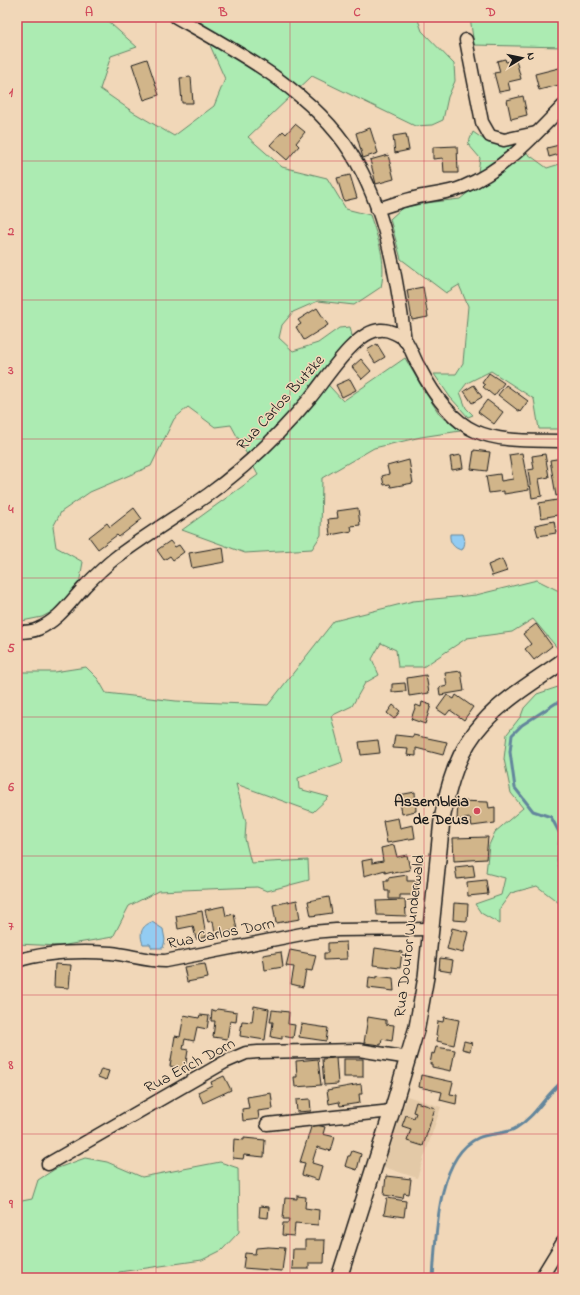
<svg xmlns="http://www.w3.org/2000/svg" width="580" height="1295" viewBox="0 0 580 1295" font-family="'Indie Flower',sans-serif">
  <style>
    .built { fill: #e3c9a7 }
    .green { fill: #acebb2; stroke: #648467 }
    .water { fill: #93ccf2; stroke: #63869c }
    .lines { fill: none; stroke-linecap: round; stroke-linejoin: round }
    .stream { stroke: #63869c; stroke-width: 3 }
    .building { fill: #d1b58a; stroke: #1c1c1c }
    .minor-casing { stroke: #1c1c1c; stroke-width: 15 }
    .tertiary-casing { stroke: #1c1c1c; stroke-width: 18 }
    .minor { stroke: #f1d7b8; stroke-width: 12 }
    .tertiary { stroke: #f1d7b8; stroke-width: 15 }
    .grid { fill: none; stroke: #d1495b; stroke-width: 1; stroke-opacity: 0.55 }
    .poi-dot { fill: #d1495b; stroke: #f1d7b8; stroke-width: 1.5 }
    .labels { text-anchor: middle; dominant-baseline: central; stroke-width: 3; stroke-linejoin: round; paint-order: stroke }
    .street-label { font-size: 16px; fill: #1c1c1c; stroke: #f1d7b8 }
    .poi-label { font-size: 16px; font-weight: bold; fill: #1c1c1c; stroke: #f1d7b8; text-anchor: end }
    .neatline { fill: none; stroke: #d1495b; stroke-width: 1.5 }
    .grid-label { font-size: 13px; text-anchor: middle; font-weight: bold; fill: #d1495b }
  </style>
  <rect width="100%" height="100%" fill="#f1d7b8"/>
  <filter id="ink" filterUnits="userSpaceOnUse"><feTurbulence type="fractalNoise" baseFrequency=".025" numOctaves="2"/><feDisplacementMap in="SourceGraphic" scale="8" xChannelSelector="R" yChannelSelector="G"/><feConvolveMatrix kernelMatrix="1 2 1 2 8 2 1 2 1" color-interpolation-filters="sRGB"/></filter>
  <g filter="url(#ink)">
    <polygon class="built" points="407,1096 441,1107 417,1178 384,1167"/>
    <g class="green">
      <path d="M 17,17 L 103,17 L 137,47 L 111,56 L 100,89 L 133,112 L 174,136 L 214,106 L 225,79 L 201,25 L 201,17 L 417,17 L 422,31 L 454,64 L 455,81 L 448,97 L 443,120 L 432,125 L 415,126 L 312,76 L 248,137 L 282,167 L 327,178 L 346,209 L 370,215 C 378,239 387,261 381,287 L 354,305 L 318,301 L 293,312 L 282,325 L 279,338 L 293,351 L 318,343 L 339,328 L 350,327 L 352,336 L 320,376 L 343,401 L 405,358 L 423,389 L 440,415 L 460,431 L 421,437 L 374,448 L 322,478 L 321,535 L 312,549 L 245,553 L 182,530 L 258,475 L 231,425 L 215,427 L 188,407 L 174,419 L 151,466 L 90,492 L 61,512 L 53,527 L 56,547 L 83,562 L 79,584 L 61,607 L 42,617 L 17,622 Z"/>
      <polygon points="470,17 563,17 563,47 474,45"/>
      <polygon points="473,132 489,143 513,143 547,168 563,163 563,429 539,429 534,399 491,371 467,383 460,392 466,408 473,415 468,417 450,397 434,374 456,374 463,363 468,306 459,285 446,293 401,259 390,219 402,208 426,203 460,199 476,186 480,158 468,144"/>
      <polygon points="537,580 563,593 563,647 559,650 533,619 512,632 467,638 423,667 398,667 396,650 381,643 372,659 379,675 365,683 352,706 331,716 343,762 298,778 299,789 329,797 313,812 236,784 246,822 245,839 251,863 308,860 309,880 267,891 257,887 158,891 129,906 113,937 60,946 17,944 17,672 54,672 86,667 98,679 106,693 176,701 268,705 334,621 413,601 476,595"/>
      <polygon points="558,687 563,690 563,906 537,886 511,893 500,908 500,924 481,913 475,904 501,895 505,878 486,873 489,845 495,832 523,808 511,793 504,759 507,734 521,716 524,708 537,694"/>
      <polygon points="85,1158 107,1162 142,1177 220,1162 238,1168 239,1232 222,1250 202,1260 119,1272 116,1278 17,1278 17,1202 32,1199 38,1180 55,1169"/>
    </g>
    <g class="water">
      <path d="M 450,534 L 463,534 C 465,539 466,544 462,550 C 454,549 449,542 450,534 Z"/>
      <path d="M 152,922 L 163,929 L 165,940 L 163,948 L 152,948 L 150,944 L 143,944 C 139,934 141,926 152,922 Z"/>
    </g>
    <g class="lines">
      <g class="stream">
        <polyline points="563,702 556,703 522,725 512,735 510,752 515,788 533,811 551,817 560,834 558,860 561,873 563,875"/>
        <path d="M 433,1278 C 436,1239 436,1157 478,1138 C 489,1133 505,1135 516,1128 C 536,1116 545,1095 563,1081"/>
      </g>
    </g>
    <g class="building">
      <polygon points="147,59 159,95 144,100 132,64"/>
      <polygon points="505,59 506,62 516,60 521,79 508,82 510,90 499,92 494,73 500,72 497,61"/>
      <polygon points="563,67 563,84 539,90 535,74"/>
      <polygon points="191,77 193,103 182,103 180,78"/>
      <polygon points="523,96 527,115 511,119 507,100"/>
      <polygon points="295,124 305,132 296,143 299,146 287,160 270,145 283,131 286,134"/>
      <polygon points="370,128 378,153 363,158 356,133"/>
      <polygon points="406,134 409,150 395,153 393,136"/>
      <polygon points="563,144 563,153 549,157 547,148"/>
      <polygon points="457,146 458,173 444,173 443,158 433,159 433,147"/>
      <polygon points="388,155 394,179 376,184 370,160"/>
      <polygon points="350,175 357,198 344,201 337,178"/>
      <polygon points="423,287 428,317 412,320 407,290"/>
      <polygon points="317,308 328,325 304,340 296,327 301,324 298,320"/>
      <polygon points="377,344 385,357 375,363 367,350"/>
      <polygon points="361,359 371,371 362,379 352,367"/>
      <polygon points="489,373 504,383 494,396 483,387 485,385 482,383"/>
      <polygon points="350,379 356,390 342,397 336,385"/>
      <polygon points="474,385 482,397 472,403 464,391"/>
      <polygon points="506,385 528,401 520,412 498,395"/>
      <polygon points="487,400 503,412 494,424 478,412"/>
      <polygon points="474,450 490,452 487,471 471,469"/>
      <polygon points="522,453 529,490 504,494 504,491 489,493 486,476 500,474 501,481 513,479 509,455"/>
      <polygon points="545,454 549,477 539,479 542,496 532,498 528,470 534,469 532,456"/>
      <polygon points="461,455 463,468 452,470 450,457"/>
      <polygon points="563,458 563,494 556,496 550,460"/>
      <polygon points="409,460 413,483 391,487 390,484 384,485 382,476 389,474 387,466"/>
      <polygon points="563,499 563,514 541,518 539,503"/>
      <polygon points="134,508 142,519 119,537 117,535 98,549 89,537 107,523 110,527"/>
      <polygon points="358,508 360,525 351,526 352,531 330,535 328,519 338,518 337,511"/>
      <polygon points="554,521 556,533 538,536 535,525"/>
      <polygon points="170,541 175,547 179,545 184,552 173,560 170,556 164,560 157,550"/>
      <polygon points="223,547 225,562 192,568 189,553"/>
      <polygon points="502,559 507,571 492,576 488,565"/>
      <polygon points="536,624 552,646 534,660 525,649 531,644 523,634"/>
      <polygon points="461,671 464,691 440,695 439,688 447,686 445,673"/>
      <polygon points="426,675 429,693 409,696 407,678"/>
      <polygon points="405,683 406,691 392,692 392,684"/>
      <polygon points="447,695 454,699 456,695 473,707 464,720 450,710 446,715 437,709"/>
      <polygon points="422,702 431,705 425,724 411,719 416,705 421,707"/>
      <polygon points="393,705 400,711 394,719 387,713"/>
      <polygon points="395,735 413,737 413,735 447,742 443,755 416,748 416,756 407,755 408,749 393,748"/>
      <polygon points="378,740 380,753 361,755 359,742"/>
      <polygon points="415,792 416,811 402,814 399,795"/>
      <polygon points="458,801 488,802 489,808 495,807 495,823 472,826 470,818 457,820"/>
      <polygon points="398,818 400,828 413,825 415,838 387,843 383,821"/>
      <polygon points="488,837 486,859 454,861 453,838"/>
      <polygon points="394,845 397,857 407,855 410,870 393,873 392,871 385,873 385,870 364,876 362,861 372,859 372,863 383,861 381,848"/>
      <polygon points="473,865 475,877 457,879 455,867"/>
      <polygon points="407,875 407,881 417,881 417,895 400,895 400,899 389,899 389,891 385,891 384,881 388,881 388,878"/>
      <polygon points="486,880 488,894 468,896 467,882"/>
      <polygon points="329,897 332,913 311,916 308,901"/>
      <polygon points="297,900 300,919 276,923 273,905"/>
      <polygon points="405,900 406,916 377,915 376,901"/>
      <polygon points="454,903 468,904 467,921 453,920"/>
      <polygon points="224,906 226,916 234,914 237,930 215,934 213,921 208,922 205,910"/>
      <polygon points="202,911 206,937 196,939 193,926 178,929 176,916"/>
      <polygon points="452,928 468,932 463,953 447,949"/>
      <polygon points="346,942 347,959 324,960 324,953 328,953 328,943"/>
      <polygon points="375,948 402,952 400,968 373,965"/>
      <polygon points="290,950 316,955 312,971 306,970 303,987 291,984 294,967 286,966"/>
      <polygon points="281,952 283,967 265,970 263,955"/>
      <polygon points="440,958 453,960 451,972 439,970"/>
      <polygon points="55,964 71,965 69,988 54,987"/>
      <polygon points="205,964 208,978 187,982 184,967"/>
      <polygon points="377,976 393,978 394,991 368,988 369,977 377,978"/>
      <polygon points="254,1006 269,1009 265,1040 240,1036 242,1021 252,1022"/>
      <polygon points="217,1009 237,1012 236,1022 230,1021 227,1039 213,1037 215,1021 211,1021 212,1010 216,1011"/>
      <polygon points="272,1010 289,1012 288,1024 295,1025 293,1038 282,1036 282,1039 271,1037 273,1022 270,1022"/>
      <polygon points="184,1015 199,1018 200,1015 209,1016 207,1029 197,1027 194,1041 185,1039 183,1049 188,1050 185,1069 170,1066 175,1036 180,1037"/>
      <polygon points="368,1017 386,1020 386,1024 394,1025 392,1041 382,1039 381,1045 364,1043"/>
      <polygon points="444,1017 459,1020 454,1045 437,1041 438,1035 436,1035 438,1021 443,1022"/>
      <polygon points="301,1024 328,1028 326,1041 299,1037"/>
      <polygon points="464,1041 472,1043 470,1051 462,1049"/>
      <polygon points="436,1047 455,1050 451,1071 432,1067 432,1064 430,1064 432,1053 434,1054"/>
      <polygon points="336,1058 338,1084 324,1085 322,1059"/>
      <polygon points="318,1059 321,1085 295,1087 294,1077 297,1077 296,1061"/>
      <rect x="344" y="1059" width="19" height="18"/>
      <polygon points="101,1069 109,1071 106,1080 98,1077"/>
      <polygon points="421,1075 453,1082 450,1094 457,1095 456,1104 440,1100 442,1092 419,1087"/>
      <polygon points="224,1076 231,1090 203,1103 198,1092 212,1085 211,1082"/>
      <polygon points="361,1084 362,1094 359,1094 360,1103 340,1106 339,1102 329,1104 327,1090"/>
      <polygon points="271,1093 273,1109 258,1111 259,1119 243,1121 242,1109 249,1108 247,1097"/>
      <polygon points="310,1099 311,1111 297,1112 296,1100"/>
      <polygon points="416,1102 435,1108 423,1146 407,1141 411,1129 402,1126 406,1115 414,1118 416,1113 413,1112"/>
      <polygon points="312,1124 325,1127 323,1134 335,1137 331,1151 317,1147 312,1163 322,1166 318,1180 302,1175 305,1163 300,1162"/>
      <polygon points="244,1138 265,1140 264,1157 244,1155 243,1159 233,1158 234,1139 244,1140"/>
      <polygon points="352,1151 361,1154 357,1170 345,1166 348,1156 350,1156"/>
      <polygon points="386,1176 411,1179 409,1194 404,1193 403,1198 384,1195"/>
      <polygon points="297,1196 306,1197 305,1208 319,1210 318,1225 295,1223 294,1236 282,1235 283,1223 288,1223 289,1219 283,1219 285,1198 297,1199"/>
      <polygon points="387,1198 406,1201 404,1217 384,1214"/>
      <polygon points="260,1206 269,1207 268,1218 259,1217"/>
      <polygon points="305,1240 325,1240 324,1263 309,1263 309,1269 292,1269 293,1249 305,1249"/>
      <polygon points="268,1247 285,1248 282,1271 243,1268 245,1253 255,1254 256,1248"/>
    </g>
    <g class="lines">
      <defs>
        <g id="minor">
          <path d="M 176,17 C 238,52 312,91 351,153 C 386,208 397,278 405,341"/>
          <polyline points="466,40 482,122 490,136 504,140 536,133"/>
          <path d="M 377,209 C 391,205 404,200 418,197 C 433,194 449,193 463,187 C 504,170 533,137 563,106"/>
          <path d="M 17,632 C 24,632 32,632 38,629 C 59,620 70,602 85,586 C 94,577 104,567 114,559 C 144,536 178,516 209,494 C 246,467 280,434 310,398 C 326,379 355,331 380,330 C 388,329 401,335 406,341 C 411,348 414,359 419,367 C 431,390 450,420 475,431 C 502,443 534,440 563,441"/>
          <path d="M 17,961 C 45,952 81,951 111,953 C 130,955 147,961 165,961 L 312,932 L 336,930 L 432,929"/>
          <polyline points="267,1124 392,1111"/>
          <polyline points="48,1164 225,1062 246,1053 258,1052 359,1050 409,1058"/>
          <polyline points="541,1278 563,1242"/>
        </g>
        <path id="tertiary" d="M 339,1278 L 392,1111 L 417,1027 L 426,977 L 442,820 C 448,785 458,750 483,723 C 505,698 537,680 563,661"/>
      </defs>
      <use href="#minor" class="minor-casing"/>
      <use href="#tertiary" class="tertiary-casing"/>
      <use href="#minor" class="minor"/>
      <use href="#tertiary" class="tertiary"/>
    </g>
  </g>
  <path class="grid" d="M 156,17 L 156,1278M 290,17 L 290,1278M 424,17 L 424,1278M 17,161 L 563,161M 17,300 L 563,300M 17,439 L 563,439M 17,578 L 563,578M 17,717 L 563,717M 17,856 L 563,856M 17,995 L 563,995M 17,1134 L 563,1134"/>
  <circle class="poi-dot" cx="477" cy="811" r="4"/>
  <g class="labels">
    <g class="street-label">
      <text transform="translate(281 403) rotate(-48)">Rua Carlos Butzke</text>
      <text transform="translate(221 934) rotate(-11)">Rua Carlos Dorn</text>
      <text transform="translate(410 936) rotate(-83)">Rua Doutor Wunderwald</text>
      <text transform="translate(190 1066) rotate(-28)">Rua Erich Dorn</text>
    </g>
    <g class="poi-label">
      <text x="469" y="802">Assembleia<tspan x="469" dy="18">de Deus</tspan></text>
    </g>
  </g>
  <rect width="580" height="1295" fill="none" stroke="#f1d7b8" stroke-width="44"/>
  <g transform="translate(522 58) rotate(80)" stroke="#f1d7b8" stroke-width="3" paint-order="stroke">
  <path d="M0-3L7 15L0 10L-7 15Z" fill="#1c1c1c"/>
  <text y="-6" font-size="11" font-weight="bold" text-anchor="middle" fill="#1c1c1c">N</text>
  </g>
  <rect x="22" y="22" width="536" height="1251" class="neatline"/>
  <g class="grid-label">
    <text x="89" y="16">A</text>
    <text x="223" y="16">B</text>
    <text x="357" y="16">C</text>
    <text x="491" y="16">D</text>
    <text x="11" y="96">1</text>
    <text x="11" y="235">2</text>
    <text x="11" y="374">3</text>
    <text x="11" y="513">4</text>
    <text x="11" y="652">5</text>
    <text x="11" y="791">6</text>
    <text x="11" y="930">7</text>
    <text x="11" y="1069">8</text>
    <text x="11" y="1208">9</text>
  </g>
</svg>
